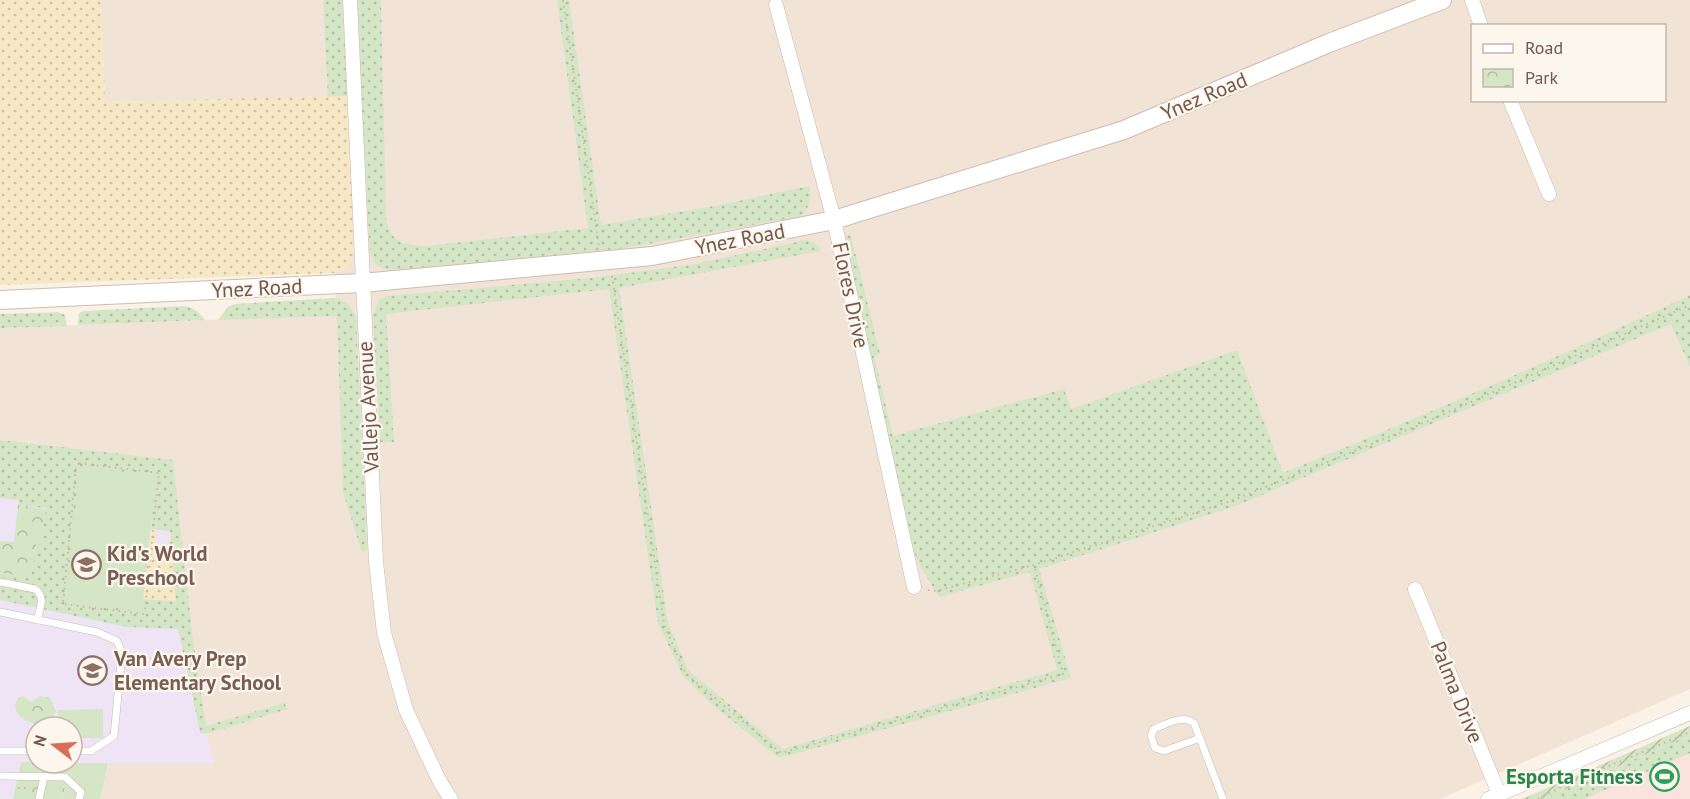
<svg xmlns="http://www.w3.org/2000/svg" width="1690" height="799" viewBox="0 0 1690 799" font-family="'PT Sans',sans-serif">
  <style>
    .residential { fill: #f1e3d6; fill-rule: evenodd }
    .commercial { fill: #f9e3dc }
    .education { fill: #efe4f6; fill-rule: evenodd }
    .grass { fill: url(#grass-dots); fill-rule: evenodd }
    .sand { fill: url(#sand-dots) }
    .park { fill: url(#park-crowns) }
    .garden { fill: url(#garden-furrows) }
    .pitch { fill: #d5e6c7 }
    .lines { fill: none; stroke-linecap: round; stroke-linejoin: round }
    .lane-casing { stroke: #cbb9ae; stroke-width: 8 }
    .street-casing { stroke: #cbb9ae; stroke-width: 15 }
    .secondary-casing { stroke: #cfbbaf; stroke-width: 20 }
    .path { stroke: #d2b3a5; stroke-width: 2; stroke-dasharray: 1.5 4.5; stroke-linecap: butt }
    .lane { stroke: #fff; stroke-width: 7 }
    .street { stroke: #fff; stroke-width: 14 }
    .secondary { stroke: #fff; stroke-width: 18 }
    .labels { text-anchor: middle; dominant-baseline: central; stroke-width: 4.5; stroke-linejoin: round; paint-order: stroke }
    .street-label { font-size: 21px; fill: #71584e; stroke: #fdf6ed }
    .education-label { font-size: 21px; font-weight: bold; fill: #785e54; stroke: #fdf6ed; text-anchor: start }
    .leisure-label { font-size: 21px; font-weight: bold; fill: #27864d; stroke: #fdf6ed; text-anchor: end }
  </style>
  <defs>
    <pattern id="grass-dots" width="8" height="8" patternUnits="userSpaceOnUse" patternTransform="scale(1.5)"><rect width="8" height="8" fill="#d5e6c7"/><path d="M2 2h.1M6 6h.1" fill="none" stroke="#b1bda4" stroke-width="1.8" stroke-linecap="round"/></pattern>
    <pattern id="sand-dots" width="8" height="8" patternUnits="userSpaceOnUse" patternTransform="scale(1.5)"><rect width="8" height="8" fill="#f6e8c5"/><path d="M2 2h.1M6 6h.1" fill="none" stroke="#ccbfa2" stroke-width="1.8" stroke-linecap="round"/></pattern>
    <pattern id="park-crowns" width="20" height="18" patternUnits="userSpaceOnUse" patternTransform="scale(1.5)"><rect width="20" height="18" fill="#d5e6c7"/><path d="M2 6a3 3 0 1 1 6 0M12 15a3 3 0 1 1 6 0" fill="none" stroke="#b1bda4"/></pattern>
    <pattern id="garden-furrows" width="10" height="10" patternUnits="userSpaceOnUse" patternTransform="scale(1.5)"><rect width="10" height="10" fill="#d5e6c7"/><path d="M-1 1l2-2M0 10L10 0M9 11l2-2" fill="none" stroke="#b1bda4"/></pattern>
  </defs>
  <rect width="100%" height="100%" fill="#faf2e7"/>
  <path class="residential" d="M 101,0 L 1690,0 L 1690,689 L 1440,799 L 100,799 L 108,763 L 214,763 L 206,734 L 287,709 L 284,704 L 206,727 L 193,640 L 173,461 L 0,440 L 0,328 L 337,315 L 334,273 L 344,270 L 349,97 L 105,102 ZM 1472,26 L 1664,26 L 1664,100 L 1472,100 Z"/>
  <polygon class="commercial" points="1690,726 1690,799 1522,799"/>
  <path class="education" d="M 0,453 L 164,469 L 182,653 L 200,733 L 206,734 L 214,763 L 109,763 L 100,799 L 0,799 ZM 36,727 L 72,727 L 72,763 L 36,763 Z"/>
  <g class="grass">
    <polygon points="323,0 342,0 349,96 328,97"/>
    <path d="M 356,0 L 381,0 L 386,218 C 391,245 403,244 427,246 L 588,228 L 557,0 L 569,0 L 601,225 L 720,205 L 809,186 C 812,199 810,207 801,216 L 626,248 L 405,269 C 387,270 377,272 370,254 Z"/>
    <path d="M 850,232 L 880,354 L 874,356 L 893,436 L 1064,389 L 1071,409 L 1237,350 L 1283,473 C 1420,417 1556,359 1690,295 L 1690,367 L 1671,324 L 1233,507 L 1039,569 L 1071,678 L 779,758 L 709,702 L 683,676 L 658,623 L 609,289 L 386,314 L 394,442 L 380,443 L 373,315 L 379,300 L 388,296 L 591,278 L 695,264 L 806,240 L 814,242 L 821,251 L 619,288 L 668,623 L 688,670 L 783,749 L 1057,670 L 1030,572 L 939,597 L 920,566 L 911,546 L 844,248 L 845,239 Z"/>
    <path d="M 335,298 C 347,301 352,306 356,318 L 367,542 L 367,550 L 362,552 L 343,493 L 337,316 L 218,320 L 228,307 L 235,304 Z"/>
    <path d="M 184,306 C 194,308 199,312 205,320 L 78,325 L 79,313 L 84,311 Z"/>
    <polygon points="58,312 65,315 67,326 0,328 0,314"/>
    <path d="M 0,440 L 173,460 L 193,639 L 206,726 L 284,703 L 288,709 L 206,734 L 200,733 L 178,629 L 127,627 L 0,600 L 0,572 L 31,579 L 36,543 L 41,544 L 46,508 L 18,505 L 19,500 L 0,498 ZM 156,475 L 151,529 L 170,531 L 175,601 L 143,599 Z"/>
    <polygon points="1690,735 1690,753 1584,799 1543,799"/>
  </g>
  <g class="sand">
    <polygon points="0,0 101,0 105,102 349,96 354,254 351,263 344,270 334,273 0,285"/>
    <polygon points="151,529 157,530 155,558 166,559 170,531 176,601 143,599"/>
  </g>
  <g class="park">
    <polygon points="18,505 46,509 41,544 36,544 31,579 0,572 0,541 14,542"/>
    <path d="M 23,696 L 31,702 L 40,696 L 49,697 L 56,711 L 52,721 C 47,722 42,724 37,724 C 24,722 8,711 19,697 Z"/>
    <polygon points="21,762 71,763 62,799 13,799"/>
  </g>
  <polygon class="garden" points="1690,726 1690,735 1543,799 1522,799"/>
  <g class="pitch">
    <polygon points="80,467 156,475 142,611 65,603"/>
    <polygon points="103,709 103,738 72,738 72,727 59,727 58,710"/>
    <polygon points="71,763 108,763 100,799 62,799"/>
  </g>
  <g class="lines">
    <defs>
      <g id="lane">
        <path d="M 0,582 L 35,589 C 46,597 40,608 37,620"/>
        <polyline points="0,612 97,632 117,641 122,653 114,736 91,751 72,751"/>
        <path d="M 1200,738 L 1164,751 L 1155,748 L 1151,736 L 1154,729 C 1167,724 1182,714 1194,723 L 1223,799"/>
        <polyline points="0,751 36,751"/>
        <polyline points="0,776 65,777 81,792 79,799"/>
        <polyline points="39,799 44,777"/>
      </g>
      <g id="street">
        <polyline points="350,0 376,562 384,633 406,710 440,782 451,799"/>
        <polyline points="1472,0 1481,26"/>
        <polyline points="776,5 834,220 914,587"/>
        <polyline points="1510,100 1549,194"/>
        <polyline points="1415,589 1499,794"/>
        <polyline points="1488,799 1690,713"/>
      </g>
      <polyline id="secondary" points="0,300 362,283 652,256 834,220 1124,130 1329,43 1442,0"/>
    </defs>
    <use href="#lane" class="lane-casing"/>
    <use href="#street" class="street-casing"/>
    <use href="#secondary" class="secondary-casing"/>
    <g class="path">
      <polyline points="563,0 599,246"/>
      <polyline points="612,276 664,624 685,673 781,753 1063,674 1034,565"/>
      <polygon points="79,463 159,473 145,610 143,614 63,604 76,468"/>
      <polyline points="928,590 936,591 1034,565 1231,501 1419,425 1690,305"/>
      <polyline points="18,788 30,788"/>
      <polyline points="1538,799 1569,783 1690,732"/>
    </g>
    <use href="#lane" class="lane"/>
    <use href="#street" class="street"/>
    <use href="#secondary" class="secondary"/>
  </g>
  <defs>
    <symbol id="school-ring" viewBox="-11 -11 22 22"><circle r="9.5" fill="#fdf6ed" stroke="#8d6e63" stroke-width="1.5"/><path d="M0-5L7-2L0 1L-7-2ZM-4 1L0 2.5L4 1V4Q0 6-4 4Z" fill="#8d6e63"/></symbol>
    <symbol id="stadium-ring" viewBox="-11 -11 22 22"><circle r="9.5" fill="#fdf6ed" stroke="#2e9e5b" stroke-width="1.5"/><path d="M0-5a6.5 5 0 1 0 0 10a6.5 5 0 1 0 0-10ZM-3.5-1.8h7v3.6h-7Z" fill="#2e9e5b"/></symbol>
  </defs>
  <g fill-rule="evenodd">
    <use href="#school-ring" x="70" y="548" width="33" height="33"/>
    <use href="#school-ring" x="76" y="654" width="33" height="33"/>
    <use href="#stadium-ring" x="1648" y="760" width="33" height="33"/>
  </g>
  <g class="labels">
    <g class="street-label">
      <text transform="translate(1204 96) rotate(-23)">Ynez Road</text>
      <text transform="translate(740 239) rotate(-11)">Ynez Road</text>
      <text transform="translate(257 288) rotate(-3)">Ynez Road</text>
      <text transform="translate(851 295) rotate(78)">Flores Drive</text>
      <text transform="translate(368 407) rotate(-93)">Vallejo Avenue</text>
      <text transform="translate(1457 692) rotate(68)">Palma Drive</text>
    </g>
    <g class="education-label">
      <text x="107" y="553">Kid's World<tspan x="107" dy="24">Preschool</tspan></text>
      <text x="114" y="658">Van Avery Prep<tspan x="114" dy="24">Elementary School</tspan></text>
    </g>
    <g class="leisure-label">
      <text x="1643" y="776">Esporta Fitness</text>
    </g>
  </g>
  <rect x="1471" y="24" width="195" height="78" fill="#fdf6ed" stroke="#c5b7ad" stroke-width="1.5"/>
  <rect x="1483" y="44" width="30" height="9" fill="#ffffff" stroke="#c5b7ad" stroke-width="1.5"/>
  <text x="1525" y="54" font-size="18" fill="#71584e">Road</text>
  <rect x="1483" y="69" width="30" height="18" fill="url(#park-crowns)" stroke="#c5b7ad" stroke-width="1.5"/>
  <text x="1525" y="84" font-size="18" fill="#71584e">Park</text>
  <g transform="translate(54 745) rotate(287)"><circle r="28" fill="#fdf6ed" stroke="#c5b7ad" stroke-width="1.5"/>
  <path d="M0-4.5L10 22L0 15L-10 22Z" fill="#d86e59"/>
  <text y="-9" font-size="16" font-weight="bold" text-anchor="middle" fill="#71584e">N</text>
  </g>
</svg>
